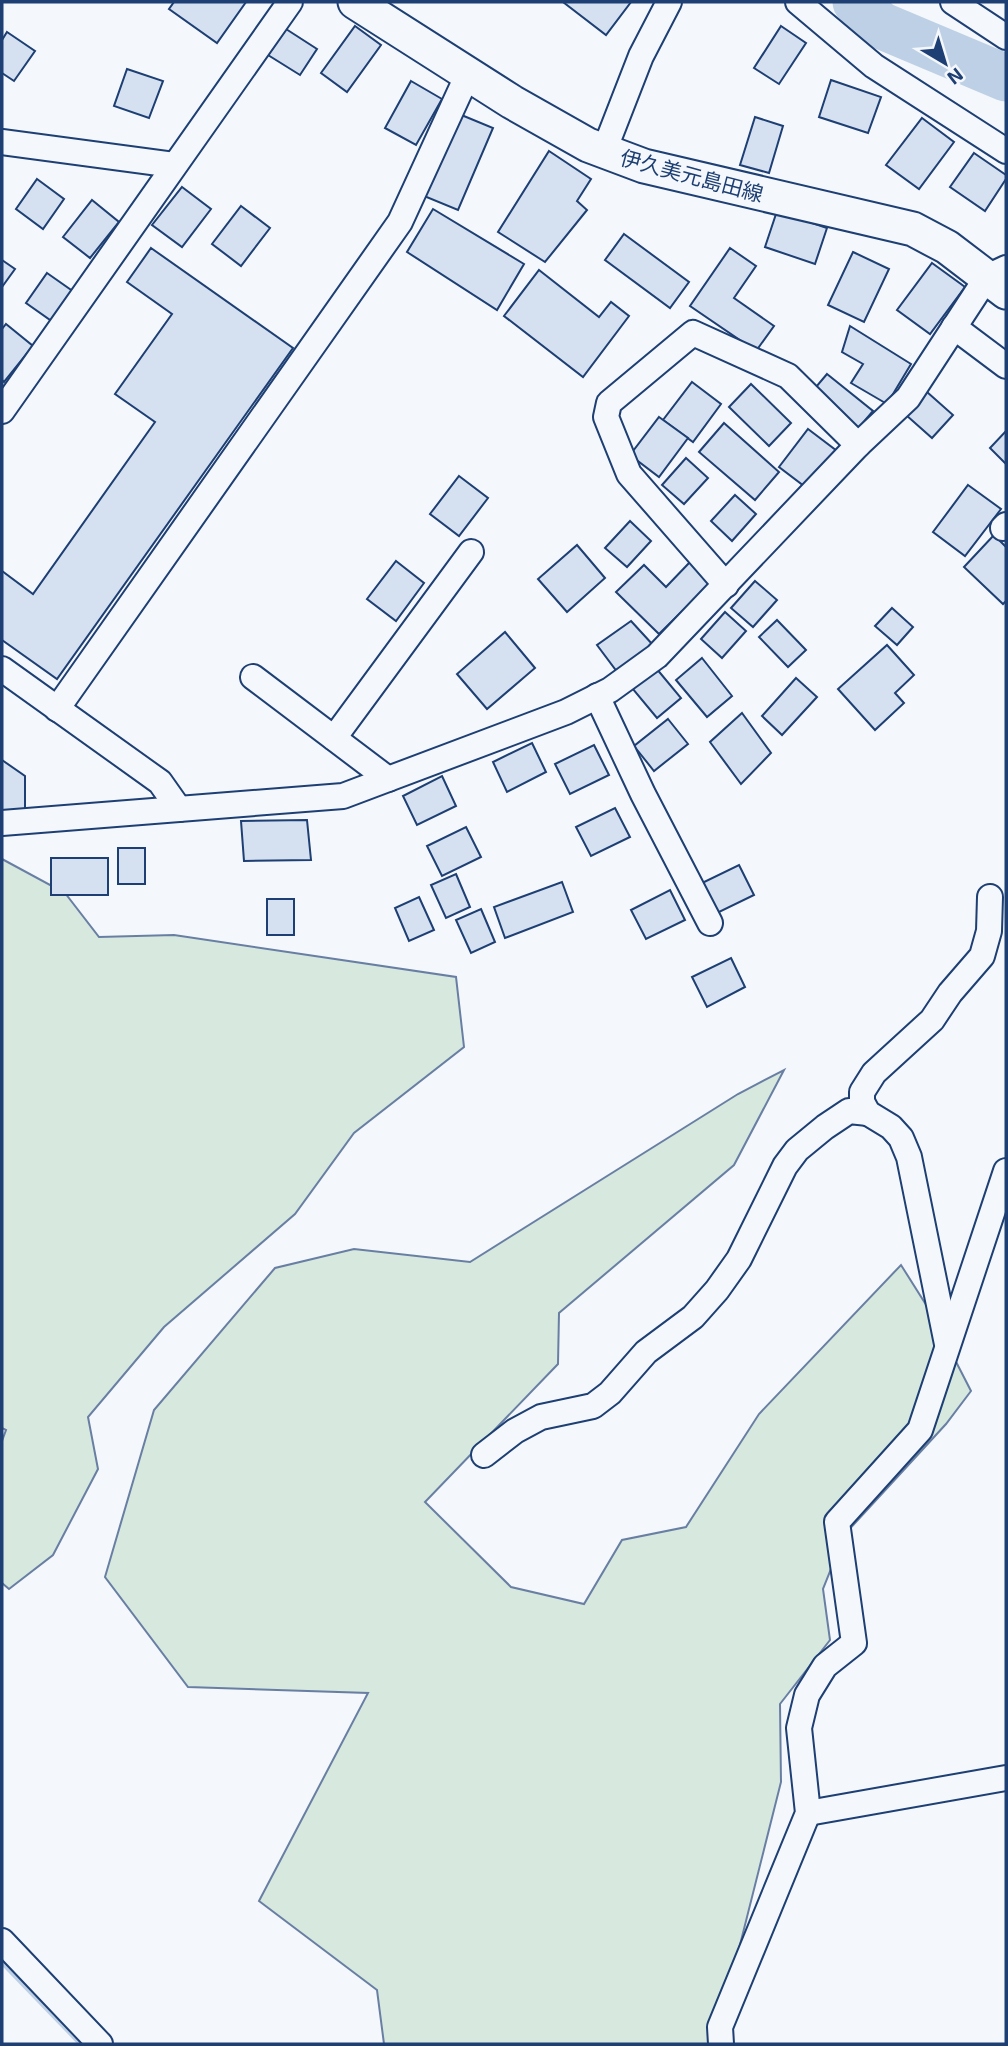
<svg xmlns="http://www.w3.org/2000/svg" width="1008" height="2046" viewBox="0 0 1008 2046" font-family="'Exo 2','Noto Sans JP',sans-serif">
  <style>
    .green { fill: #d7e8df; stroke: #687fa3; stroke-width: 2 }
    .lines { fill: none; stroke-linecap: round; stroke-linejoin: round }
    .stream { stroke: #bed0e5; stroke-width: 8 }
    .river { stroke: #bed0e5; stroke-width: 47 }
    .building { fill: #d5e0f0; stroke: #1d3f73; stroke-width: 2 }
    .minor-casing { stroke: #1d3f73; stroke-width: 28 }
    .secondary-casing { stroke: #1d3f73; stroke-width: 37 }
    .minor { stroke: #f4f7fb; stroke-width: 24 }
    .secondary { stroke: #f4f7fb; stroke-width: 33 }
    .labels { text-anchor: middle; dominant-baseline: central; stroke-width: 5; stroke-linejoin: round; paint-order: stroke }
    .street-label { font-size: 21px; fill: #1d3f73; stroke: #f4f7fb }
  </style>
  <rect width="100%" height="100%" fill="#f4f7fb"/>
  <g class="green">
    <polygon points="2,859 65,893 99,937 174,935 456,977 464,1047 354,1133 295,1214 164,1327 88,1417 98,1469 53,1555 9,1589 2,1583 2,1441 6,1430 2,1428"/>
    <polygon points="784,1070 734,1165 559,1313 558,1364 425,1502 511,1587 584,1604 622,1540 686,1527 759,1414 901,1265 930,1311 971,1391 946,1424 845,1534 823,1589 830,1640 780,1704 781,1782 715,2044 384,2044 377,1990 259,1901 368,1693 188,1687 105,1577 154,1410 275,1268 354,1249 470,1262 738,1094"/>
  </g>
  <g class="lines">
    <polyline class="stream" points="2,1960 83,2044"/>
    <polyline class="river" points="856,2 880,25 1006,78"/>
  </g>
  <g class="building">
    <polygon points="174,2 246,2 217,43 169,9"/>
    <polygon points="563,2 631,2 606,35"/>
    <polygon points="355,26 381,45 347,92 321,73"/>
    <polygon points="781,26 806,43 779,84 754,68"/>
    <polygon points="286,29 317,49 300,75 268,55"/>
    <polygon points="7,32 35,51 14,81 2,73 2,40"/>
    <polygon points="127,69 163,81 149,118 114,106"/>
    <polygon points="831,80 881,97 868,133 819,117"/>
    <polygon points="411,81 442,99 416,145 385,128"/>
    <polygon points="459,114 493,128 458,210 424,196"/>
    <polygon points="755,117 783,126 769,173 740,165"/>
    <polygon points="922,118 954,142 919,189 886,165"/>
    <polygon points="549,151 591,179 577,201 587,210 545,262 498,232"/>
    <polygon points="974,153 1006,175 1006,179 985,211 950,187"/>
    <polygon points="37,179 64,199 43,229 16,209"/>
    <polygon points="182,187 211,209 182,247 152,225"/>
    <polygon points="92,200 119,222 90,258 63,237"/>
    <polygon points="241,206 270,228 241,266 212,244"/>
    <polygon points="433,209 524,264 497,310 407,252"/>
    <polygon points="777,211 827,228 815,264 765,247"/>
    <polygon points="624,234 689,282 670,308 605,260"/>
    <polygon points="151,248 293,348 57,679 2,640 2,571 33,594 155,422 115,394 172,314 127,282"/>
    <polygon points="730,248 756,266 734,298 774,326 756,351 690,306"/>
    <polygon points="853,252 889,269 864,322 828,305"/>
    <polygon points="2,260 15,269 2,287"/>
    <polygon points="932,263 965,287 930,334 897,310"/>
    <polygon points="539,270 599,317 611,302 629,316 583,377 504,316"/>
    <polygon points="47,273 74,292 53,322 26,303"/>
    <polygon points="6,324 33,346 4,382 2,380 2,329"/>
    <polygon points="850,326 911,364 887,404 851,383 863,364 842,352"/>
    <polygon points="827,374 873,411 856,431 810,394"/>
    <polygon points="692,382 721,404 693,442 663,420"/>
    <polygon points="751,384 791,423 769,446 729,407"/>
    <polygon points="927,392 953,415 932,438 906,415"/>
    <polygon points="659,417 688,438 659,477 630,455"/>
    <polygon points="724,423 779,472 755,500 699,452"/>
    <polygon points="808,429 837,451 808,489 779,467"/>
    <polygon points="1006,431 1006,464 990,448"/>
    <polygon points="686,458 708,478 684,504 662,485"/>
    <polygon points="459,476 488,498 459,536 430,514"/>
    <polygon points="968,485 1001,509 965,556 933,532"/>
    <polygon points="735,495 756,514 732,541 711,521"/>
    <polygon points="630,521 651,541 627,567 605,548"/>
    <polygon points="994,535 1006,547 1006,601 1003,604 964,567"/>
    <polygon points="577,545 605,578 567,612 538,579"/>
    <polygon points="396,561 424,583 396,621 367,599"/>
    <polygon points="690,562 711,583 659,634 616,592 644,565 666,587"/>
    <polygon points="755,581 777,600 753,627 731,608"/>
    <polygon points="892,608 913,627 897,645 875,626"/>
    <polygon points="725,612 746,631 722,658 701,639"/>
    <polygon points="777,620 806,650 788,667 759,637"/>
    <polygon points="631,621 653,645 618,673 597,645"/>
    <polygon points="505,632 535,668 487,709 457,674"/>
    <polygon points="887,645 914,675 895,693 904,703 875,730 838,689"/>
    <polygon points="702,658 732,696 707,717 676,680"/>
    <polygon points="656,668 681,698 657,718 632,688"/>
    <polygon points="796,678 817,697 782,735 762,716"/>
    <polygon points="742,713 771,753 741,784 710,742"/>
    <polygon points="668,719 688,744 654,771 634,746"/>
    <polygon points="532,743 546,772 507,792 493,762"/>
    <polygon points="594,745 609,775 570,794 555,764"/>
    <polygon points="2,760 25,776 25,812 2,812"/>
    <polygon points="442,776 456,806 417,825 403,796"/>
    <polygon points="615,808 630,837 591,856 576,827"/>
    <polygon points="307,820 311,860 244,861 241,821"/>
    <polygon points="466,827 481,857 442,876 427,846"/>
    <rect x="118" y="848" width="27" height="36"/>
    <rect x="51" y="858" width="57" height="37"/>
    <polygon points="739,865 754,895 715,914 700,884"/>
    <polygon points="456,874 470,907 446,918 431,885"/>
    <polygon points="562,882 573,912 505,938 494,907"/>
    <polygon points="670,890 685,920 646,939 631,910"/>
    <polygon points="419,897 434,930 409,941 395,908"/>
    <rect x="267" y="899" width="27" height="36"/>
    <polygon points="481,909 495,942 471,953 456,920"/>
    <polygon points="731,958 745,987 707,1007 692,977"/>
  </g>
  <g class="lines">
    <defs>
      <g id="minor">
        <polyline points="798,2 874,66 1006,151"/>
        <polyline points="953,2 1006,37"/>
        <polyline points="2,142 174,165"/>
        <polyline points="604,151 641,56 669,2"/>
        <polyline points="954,327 1006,366"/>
        <polyline points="2,411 290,2"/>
        <polyline points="1003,528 1006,525"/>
        <polyline points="726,585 629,474 606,417 609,403 693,333 788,376 858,445"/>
        <polyline points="2,669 160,782 179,809"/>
        <polyline points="253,677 388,779"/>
        <polyline points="597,696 643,794 710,923"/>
        <polyline points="57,709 400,222 468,74"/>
        <polyline points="334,738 471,552"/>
        <polyline points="2,823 343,796 566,712 610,690 657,656 858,445 908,398 987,277 1006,268"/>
        <polyline points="947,1344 909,1157 901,1138 891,1127 868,1113 862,1102 862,1092 874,1073 932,1020 950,993 982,956 989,931 990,897"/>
        <polyline points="484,1455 515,1431 541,1417 593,1406 610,1393 646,1352 693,1317 717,1290 739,1259 785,1166 797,1150 825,1127 849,1111 868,1113"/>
        <polyline points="808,1813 1006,1778"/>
        <polyline points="2,1941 100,2044"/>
        <polyline points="721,2044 720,2027 808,1813 799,1728 807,1695 825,1666 854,1643 837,1522 920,1430 1006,1171"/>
      </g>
      <polyline id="secondary" points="355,2 512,102 588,145 644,166 913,229 947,247 1006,292"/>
    </defs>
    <use href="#minor" class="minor-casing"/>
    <use href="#secondary" class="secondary-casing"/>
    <use href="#minor" class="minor"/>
    <use href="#secondary" class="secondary"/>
  </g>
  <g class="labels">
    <g class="street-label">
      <text transform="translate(692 175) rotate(15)">伊久美元島田線</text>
    </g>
  </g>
  <rect width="1008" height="2046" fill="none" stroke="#1d3f73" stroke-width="7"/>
  <g transform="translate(945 63) rotate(142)" stroke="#f4f7fb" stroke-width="5" paint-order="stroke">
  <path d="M0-5L12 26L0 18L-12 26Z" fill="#1d3f73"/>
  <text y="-10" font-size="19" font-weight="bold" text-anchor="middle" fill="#1d3f73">N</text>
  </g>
</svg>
